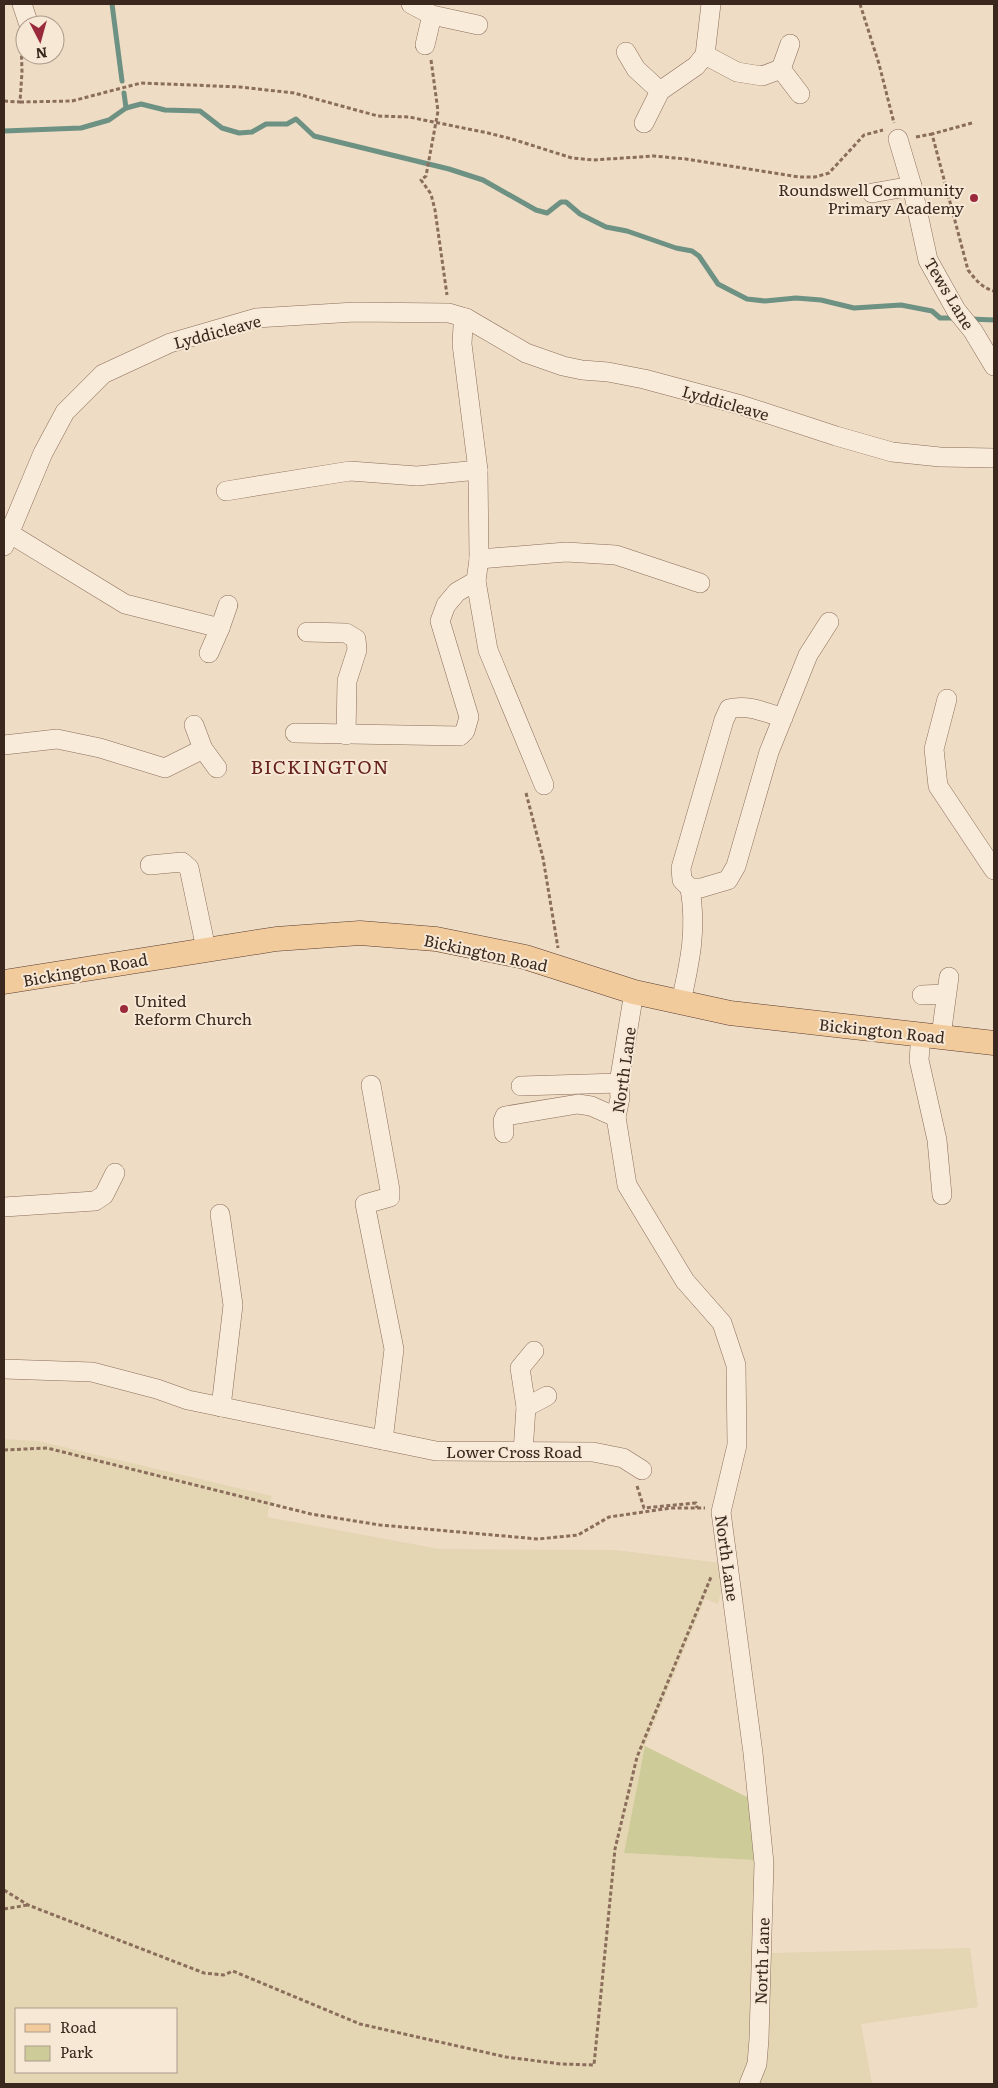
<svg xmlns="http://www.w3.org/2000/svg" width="998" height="2088" viewBox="0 0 998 2088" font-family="Literata,serif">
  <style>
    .farmland { fill: #e4d5b3; fill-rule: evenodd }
    .green { fill: #cdcc99 }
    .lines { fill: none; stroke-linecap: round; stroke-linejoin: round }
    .stream { stroke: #6d9183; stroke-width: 5 }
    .minor-casing { stroke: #8a6d5b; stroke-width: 20 }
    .major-casing { stroke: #583c2f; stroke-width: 25 }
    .path { stroke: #8a6d5b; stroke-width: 3; stroke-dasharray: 4 2.5; stroke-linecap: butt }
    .minor { stroke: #f9ebd9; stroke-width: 19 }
    .major { stroke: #f2cb9d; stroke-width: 24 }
    .poi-dot { fill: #9a2a3b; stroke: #f6e8d5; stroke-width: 2 }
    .labels { text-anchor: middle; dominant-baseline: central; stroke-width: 4; stroke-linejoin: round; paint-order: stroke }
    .poi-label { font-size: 16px; fill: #3a281f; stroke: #f6e8d5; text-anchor: end }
    .street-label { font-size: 16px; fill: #3a281f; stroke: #f6e8d5 }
    .quarter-label { font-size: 19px; letter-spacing: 1px; fill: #67221e; stroke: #f6e8d5 }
  </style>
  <rect width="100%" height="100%" fill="#efdcc5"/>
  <path class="farmland" d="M 4,1439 L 38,1441 L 272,1496 L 267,1517 L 439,1549 L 615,1550 L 721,1563 L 725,1578 L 718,1604 L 705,1599 L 645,1746 L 624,1853 L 775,1861 L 770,1953 L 970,1948 L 978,2007 L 861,2024 L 872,2084 L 4,2084 ZM 16,2009 L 176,2009 L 176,2072 L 16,2072 Z"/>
  <polygon class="green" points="645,1746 751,1799 754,1860 624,1853"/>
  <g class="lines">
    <g class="stream">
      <polyline points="112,4 122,81"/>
      <polyline points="124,93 126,108"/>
      <polyline points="4,131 81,128 109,120 126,108 141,104 165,110 200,111 222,128 239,133 252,132 266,124 287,124 296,119 314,136 449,169 483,180 536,210 547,213 561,202 566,202 580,214 606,227 627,231 676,248 692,251 699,256 718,284 747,299 765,301 796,298 821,300 854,308 901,305 932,311 940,318 956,318"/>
      <polyline points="970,319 994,320"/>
    </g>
    <defs>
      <g id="minor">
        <polyline points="22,4 28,22"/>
        <polyline points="411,4 432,15 478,25"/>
        <polyline points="425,45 432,15"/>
        <polyline points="626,52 636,69 660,91"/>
        <polyline points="705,55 737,72 762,76 781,69 800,94"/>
        <polyline points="781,69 790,44"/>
        <polyline points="644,123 660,91 696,66 705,55 711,4"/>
        <polyline points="898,139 912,186 928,260 956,310 973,331 994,366"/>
        <polyline points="872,193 912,186"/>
        <polyline points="466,318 463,326 462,344 478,470 479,559 476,581 488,650 544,785"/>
        <polyline points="226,491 350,471 417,476 478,470"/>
        <polyline points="4,530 125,604 220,628 209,653"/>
        <polyline points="4,546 43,453 65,412 103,374 170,343 256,318 355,312 449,313 466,318 526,353 563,366 582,370 608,372 644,379 741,405 836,436 892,452 940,457 994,458"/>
        <polyline points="479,559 566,552 616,555 700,583"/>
        <polyline points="220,628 228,605"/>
        <polyline points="307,632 346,633 356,639 357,650 347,681 346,735"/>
        <polyline points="947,699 934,749 938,786 994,870"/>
        <path d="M 783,718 C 765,712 747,704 729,709 L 724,720 L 681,868 L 682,880 L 690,888 L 701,888 L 728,880 L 736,866 L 769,752 L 808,655 L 829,622"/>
        <polyline points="194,725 203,749 217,768"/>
        <polyline points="295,733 460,736 465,731 469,717 440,621 446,605 457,592 476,581"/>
        <polyline points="4,745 57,739 100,748 165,768 203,749"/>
        <polyline points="150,865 182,862 189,868 206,949"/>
        <polyline points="634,992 619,1083 620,1098 616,1117 627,1185 685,1281 722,1323 736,1365 737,1445 721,1512 753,1753 764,1863 759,2039 757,2064 749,2084"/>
        <polyline points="922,995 946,994"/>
        <path d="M 681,1002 C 690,961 697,930 690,888"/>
        <polyline points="921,1034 919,1060 937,1140 942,1195"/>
        <polyline points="941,1036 949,977"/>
        <polyline points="371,1085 390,1190 390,1197 365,1204 394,1349 383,1440"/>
        <polyline points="521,1086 619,1083"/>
        <polyline points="504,1133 503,1121 505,1116 578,1104 591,1106 616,1117"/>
        <polyline points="4,1207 95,1201 104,1195 115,1173"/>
        <polyline points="220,1214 233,1305 221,1407"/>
        <polyline points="4,1369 92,1372 157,1389 188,1400 436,1451 593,1452 623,1458 642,1470"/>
        <polyline points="526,1407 547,1396"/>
        <polyline points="523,1452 526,1407 520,1368 534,1351"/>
      </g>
      <polyline id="major" points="4,982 276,939 360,933 436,939 525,957 634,992 730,1013 994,1043"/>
    </defs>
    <use href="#minor" class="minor-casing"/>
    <use href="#major" class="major-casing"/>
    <g class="path">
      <polyline points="860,4 879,64 894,123"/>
      <polyline points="431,60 438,111 426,176 421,180 431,194 435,210 447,295"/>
      <polyline points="4,101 20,102 22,72 21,37"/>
      <polyline points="20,102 72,101 141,83 240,87 294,93 378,116 409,117 488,133 512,139 572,158 593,160 654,156 686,159 799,177 815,177 829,173 864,135 883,130"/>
      <path d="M 972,123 L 932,134 L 968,270 C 975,279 982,288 994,291"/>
      <polyline points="916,137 932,134"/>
      <polyline points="526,793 543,858 558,948"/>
      <polyline points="4,1450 47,1448 311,1514 380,1525 538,1539 578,1535 609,1517 671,1508 705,1508"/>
      <polyline points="637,1486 644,1508 696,1503 697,1508"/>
      <polyline points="4,1890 28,1905 204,1973 224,1975 233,1971 360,2024 506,2057 561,2064 594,2065 615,1849 637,1757 711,1577"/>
      <polyline points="4,1909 28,1905"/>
    </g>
    <use href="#minor" class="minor"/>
    <use href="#major" class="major"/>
  </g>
  <g class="poi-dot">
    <circle cx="974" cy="198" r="5"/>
    <circle cx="124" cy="1009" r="5"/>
  </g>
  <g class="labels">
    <g class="poi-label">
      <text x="964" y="189">Roundswell Community<tspan x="964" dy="18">Primary Academy</tspan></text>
      <text x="134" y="1000" text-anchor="start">United<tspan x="134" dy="18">Reform Church</tspan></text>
    </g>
    <g class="street-label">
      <text transform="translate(950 293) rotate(59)">Tews Lane</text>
      <text transform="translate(217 331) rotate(-15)">Lyddicleave</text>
      <text transform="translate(726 402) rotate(16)">Lyddicleave</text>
      <text transform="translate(486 952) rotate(12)">Bickington Road</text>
      <text transform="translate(85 969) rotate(-10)">Bickington Road</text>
      <text transform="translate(882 1030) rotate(6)">Bickington Road</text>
      <text transform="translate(623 1070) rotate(-82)">North Lane</text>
      <text x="514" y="1451">Lower Cross Road</text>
      <text transform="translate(728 1558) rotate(82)">North Lane</text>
      <text transform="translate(761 1961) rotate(-88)">North Lane</text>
    </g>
    <g class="quarter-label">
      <text x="320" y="766">BICKINGTON</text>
    </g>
  </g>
  <rect width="998" height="2088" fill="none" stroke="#3a281f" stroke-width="10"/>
  <rect x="15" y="2008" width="162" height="65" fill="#f6e8d5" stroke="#ab9b8c"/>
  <rect x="25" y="2024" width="25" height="8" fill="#f2cb9d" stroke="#ab9b8c"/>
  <text x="60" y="2033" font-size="15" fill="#3a281f">Road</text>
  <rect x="25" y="2046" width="25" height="15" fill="#cdcc99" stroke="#ab9b8c"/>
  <text x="60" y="2058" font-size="15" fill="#3a281f">Park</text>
  <g transform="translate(40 40) rotate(174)"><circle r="24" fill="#f6e8d5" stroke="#ab9b8c"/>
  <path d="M0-4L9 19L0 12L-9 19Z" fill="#9a2a3b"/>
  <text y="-8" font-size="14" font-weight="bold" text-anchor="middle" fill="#3a281f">N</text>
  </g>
</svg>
